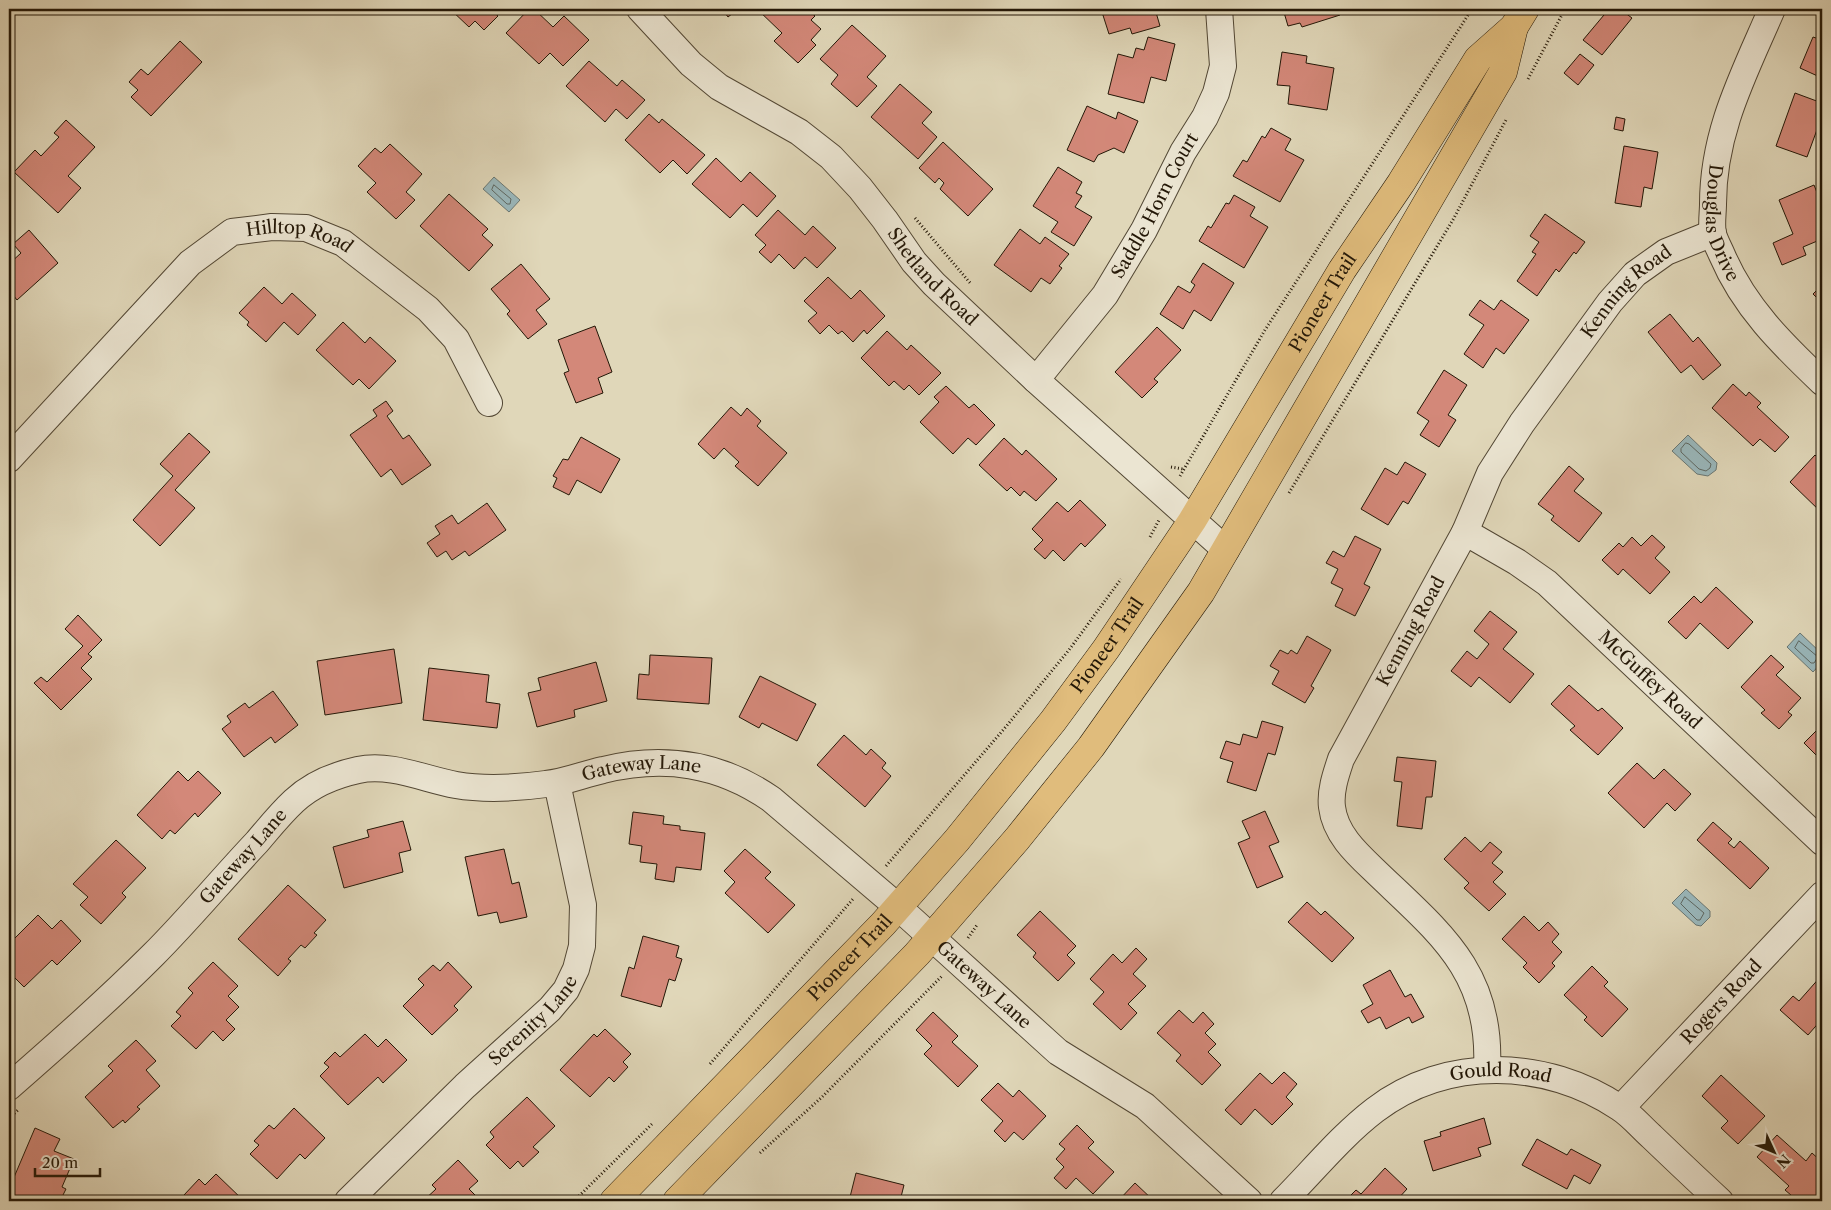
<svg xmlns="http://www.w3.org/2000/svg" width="1831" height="1210" viewBox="0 0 1831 1210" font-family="'Libre Caslon Text',serif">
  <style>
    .water { fill: #99b7bb; stroke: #6a7773 }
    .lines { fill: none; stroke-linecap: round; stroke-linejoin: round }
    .shore { stroke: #5e6761; stroke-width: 1 }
    .building { fill: #d38879; stroke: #231707 }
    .minor-casing { stroke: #524734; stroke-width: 28 }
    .major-casing { stroke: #231707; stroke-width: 29 }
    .path { stroke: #231707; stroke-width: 3; stroke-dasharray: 1 2.5; stroke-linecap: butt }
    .minor { stroke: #ebe5d2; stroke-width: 26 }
    .major { stroke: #e0bc7c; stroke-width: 28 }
    .labels { text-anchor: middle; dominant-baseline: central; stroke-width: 5; stroke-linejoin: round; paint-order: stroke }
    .street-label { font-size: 18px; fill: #231707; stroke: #ebe5d2 }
  </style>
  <rect width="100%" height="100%" fill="#e0d7b9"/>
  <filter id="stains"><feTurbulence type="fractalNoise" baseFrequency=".004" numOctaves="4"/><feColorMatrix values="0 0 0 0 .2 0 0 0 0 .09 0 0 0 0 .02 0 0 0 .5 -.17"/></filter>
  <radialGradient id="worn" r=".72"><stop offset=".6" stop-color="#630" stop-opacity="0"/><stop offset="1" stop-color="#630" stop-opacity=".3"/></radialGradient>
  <g class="water">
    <polygon points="494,177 520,200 509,212 483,189"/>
    <polygon points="1688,435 1717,463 1716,470 1708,476 1697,474 1672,451"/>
    <polygon points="1800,633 1822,654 1822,662 1813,672 1787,647"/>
    <polygon points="1686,889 1710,911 1710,917 1701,926 1696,925 1672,903"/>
  </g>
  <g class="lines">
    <g class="shore">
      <polygon points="494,185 511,199 510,204 507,204 492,190"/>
      <polygon points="1686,443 1689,444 1711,464 1710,468 1706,471 1699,469 1681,452 1681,449"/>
      <polygon points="1799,641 1818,657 1814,663 1811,663 1795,648"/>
      <polygon points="1685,897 1704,913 1700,920 1697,920 1681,904"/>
    </g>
  </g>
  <g class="building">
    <polygon points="450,9 490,9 498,16 484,30 475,21 469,27"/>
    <polygon points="529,9 534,9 553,27 564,16 589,40 563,66 550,53 539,64 506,33"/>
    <polygon points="722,9 738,9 728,17"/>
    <polygon points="757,9 807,9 815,16 811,20 821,29 811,40 816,45 798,63 774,41 782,33"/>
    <polygon points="1101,9 1155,9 1160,26 1132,34 1130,28 1109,34"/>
    <polygon points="1283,9 1338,9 1340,15 1302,27 1300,23 1288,26"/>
    <polygon points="1609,9 1620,9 1632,18 1602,55 1583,40"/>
    <polygon points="852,25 886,56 867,77 877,86 857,107 831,84 838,75 820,59"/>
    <polygon points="1148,37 1175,44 1166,81 1151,77 1144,103 1108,94 1118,54 1133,58 1136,48 1144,50"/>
    <polygon points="1813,37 1822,40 1822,78 1800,68"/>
    <polygon points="180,41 202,62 151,116 131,97 138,90 129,82 141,69 148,75"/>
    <polygon points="1282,52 1307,56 1306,63 1334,68 1327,110 1288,104 1290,86 1277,85"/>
    <polygon points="1580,54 1594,65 1578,85 1564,73"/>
    <polygon points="589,61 617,86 622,80 645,100 627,119 616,109 605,122 566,86"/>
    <polygon points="900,84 932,112 922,123 937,137 918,159 871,117"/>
    <polygon points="1795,93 1822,103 1822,129 1818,127 1807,157 1776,146"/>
    <polygon points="1087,106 1116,119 1118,112 1138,121 1124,153 1114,148 1098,155 1094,162 1067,150"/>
    <polygon points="649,114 659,123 662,119 705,155 687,174 673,160 660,173 625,140"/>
    <polygon points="1616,117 1625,119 1623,131 1614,129"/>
    <polygon points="66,120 95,147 68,176 81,188 58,213 14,172 35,150 41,156 59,137 54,133"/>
    <polygon points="1271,128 1291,139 1285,150 1304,160 1280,202 1233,176 1243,160 1247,162 1262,136 1265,138"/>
    <polygon points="943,142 993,189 968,216 940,189 944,183 939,178 935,183 919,168"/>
    <polygon points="390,144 422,174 406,192 415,200 396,219 367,192 376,183 358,166 375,148 381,153"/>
    <polygon points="1624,146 1658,152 1652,189 1644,187 1641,207 1615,203"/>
    <polygon points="716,158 741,182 750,172 776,196 757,217 743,204 730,218 692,184"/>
    <polygon points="1058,167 1082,182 1076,193 1082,196 1075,207 1092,217 1074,246 1051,232 1058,222 1033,206"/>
    <polygon points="1814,185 1822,205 1822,239 1803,247 1806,255 1782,265 1773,243 1793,234 1779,200"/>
    <polygon points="449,194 488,229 482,235 493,245 469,271 420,226"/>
    <polygon points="1234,195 1255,207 1250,216 1268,227 1244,268 1199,241 1208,226 1211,228 1226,203 1229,204"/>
    <polygon points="778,210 805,235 813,226 836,248 817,268 805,257 794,269 779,254 771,263 759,252 766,245 755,235"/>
    <polygon points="1545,214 1585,242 1576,254 1574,252 1559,272 1556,269 1537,296 1517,281 1536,254 1532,252 1539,242 1530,236"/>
    <polygon points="1020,229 1040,244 1045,237 1069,254 1059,266 1062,268 1050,284 1041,278 1031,292 994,265"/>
    <polygon points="29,230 58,263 17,300 9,290 9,264 21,253 13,244"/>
    <polygon points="1203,263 1234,283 1211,321 1194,310 1183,329 1160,314 1178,286 1190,293 1195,285 1191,282"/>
    <polygon points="521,264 550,299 536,310 547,324 528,339 507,314 510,311 491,289"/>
    <polygon points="828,277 851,299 860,290 885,316 867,334 864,330 853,342 842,331 838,334 829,325 820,334 808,321 817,313 804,301"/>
    <polygon points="1822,285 1822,303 1813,294"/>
    <polygon points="264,287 282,304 292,293 316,315 298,335 284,322 266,342 247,325 249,322 239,313"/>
    <polygon points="1480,300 1494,310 1501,300 1529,320 1504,354 1496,348 1483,368 1464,354 1484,325 1469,315"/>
    <polygon points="1670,314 1693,342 1698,337 1721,365 1703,380 1691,365 1681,373 1648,332"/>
    <polygon points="343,322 365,343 370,337 396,361 369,389 359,379 353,385 316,350"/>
    <polygon points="595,326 612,372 598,378 603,393 576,403 564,373 569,371 558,340"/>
    <polygon points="1157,327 1181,350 1154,379 1158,382 1142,398 1115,372"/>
    <polygon points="887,331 907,350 911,345 941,373 919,395 909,385 904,390 894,381 889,386 861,358"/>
    <polygon points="1444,370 1467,385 1448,415 1456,420 1439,447 1420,435 1429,421 1417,413"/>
    <polygon points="1733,384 1746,396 1749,392 1761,403 1757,407 1789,437 1775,452 1760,439 1753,446 1712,408"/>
    <polygon points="946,386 969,408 974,404 995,425 976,445 968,438 953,454 920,422 939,402 934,397"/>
    <polygon points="386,401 393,411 387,416 403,439 409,435 431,465 402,485 391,469 381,477 350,435 377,416 373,410"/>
    <polygon points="731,407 741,416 747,408 761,421 757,426 787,453 758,486 735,466 739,462 724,448 714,459 698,444"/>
    <polygon points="189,433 210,452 175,490 195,508 160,546 133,520 173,476 160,464"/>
    <polygon points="581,437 620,459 601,493 577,480 569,495 553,487 557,478 553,476 563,459 568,460"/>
    <polygon points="1004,438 1022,455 1026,450 1057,479 1036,501 1024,491 1020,496 1011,487 1007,491 979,465"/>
    <polygon points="1815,455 1822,462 1822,513 1790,482"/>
    <polygon points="1405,462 1426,474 1408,504 1403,501 1388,525 1361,509 1385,468 1397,475"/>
    <polygon points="1569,466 1584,479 1574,491 1602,513 1579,542 1551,520 1554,516 1538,504"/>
    <polygon points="1080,500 1106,525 1085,547 1081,543 1064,561 1053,550 1045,559 1034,549 1043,540 1032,529 1057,502 1068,512"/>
    <polygon points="487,503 506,530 469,556 465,551 452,560 446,551 437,557 427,543 440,534 435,526 452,515 458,524"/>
    <polygon points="1652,535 1665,547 1655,558 1670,572 1650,594 1623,569 1618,575 1602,560 1619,543 1623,547 1632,537 1641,546"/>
    <polygon points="1355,536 1381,549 1364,584 1370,587 1355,616 1335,606 1343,589 1331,583 1338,569 1326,563 1333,551 1344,557"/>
    <polygon points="1716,587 1753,622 1728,649 1700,623 1686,639 1668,622 1694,596 1701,603"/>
    <polygon points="1490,611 1517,632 1503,649 1534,674 1510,703 1479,677 1471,687 1451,671 1467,651 1477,659 1489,644 1474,631"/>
    <polygon points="78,615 102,640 88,654 92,657 81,668 92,679 61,710 34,683 41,677 47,682 83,646 65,629"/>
    <polygon points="1307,636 1331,650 1311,686 1314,688 1305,703 1272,684 1279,671 1270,666 1280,650 1288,654 1291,650 1297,654"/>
    <polygon points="394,649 402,703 325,715 317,661"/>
    <polygon points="650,655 712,658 709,704 637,699 639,674 649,675"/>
    <polygon points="1771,655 1784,667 1776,675 1801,698 1788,712 1792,715 1779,729 1761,713 1765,710 1741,687"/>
    <polygon points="596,662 607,701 574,710 575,717 537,727 528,693 541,690 538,678"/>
    <polygon points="429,668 489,675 486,702 500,704 497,728 423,720"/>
    <polygon points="760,676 816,704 797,741 762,723 759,728 739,717"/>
    <polygon points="1569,685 1598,711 1602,708 1623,728 1598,755 1570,730 1575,726 1551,704"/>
    <polygon points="273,691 298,725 275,743 271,737 244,757 222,729 231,722 227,716 245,703 249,708"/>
    <polygon points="1262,721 1283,727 1275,755 1268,753 1256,791 1227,782 1233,762 1220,758 1226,741 1240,745 1243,734 1257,738"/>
    <polygon points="1822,725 1822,761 1804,743"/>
    <polygon points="844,735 866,755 871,749 886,763 882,768 891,776 865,807 817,765"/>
    <polygon points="1397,757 1436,761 1432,797 1426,797 1422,829 1397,826 1402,782 1394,781"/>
    <polygon points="1637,763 1654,779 1664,769 1691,794 1675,811 1667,803 1644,828 1608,793"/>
    <polygon points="178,771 188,781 198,771 221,793 198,817 195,813 175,834 170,830 162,839 137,815"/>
    <polygon points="1265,811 1279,842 1269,846 1283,877 1257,888 1238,843 1250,838 1242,821"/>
    <polygon points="633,812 664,816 663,824 680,826 680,830 705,833 701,870 676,867 674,882 655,879 657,864 640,862 642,846 629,844"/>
    <polygon points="403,821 411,850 399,853 403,872 344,888 333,847 369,837 367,830"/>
    <polygon points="1713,822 1732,839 1728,843 1734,848 1740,841 1769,868 1750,889 1697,840"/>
    <polygon points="1465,837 1481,852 1490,842 1502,852 1492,863 1503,872 1493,882 1506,894 1489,911 1464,888 1469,883 1444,859"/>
    <polygon points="116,840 146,868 122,893 126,897 101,924 80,905 88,897 73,884"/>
    <polygon points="504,849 512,884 519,882 527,917 500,923 497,912 478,916 465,857"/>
    <polygon points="745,849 771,872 765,878 795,905 768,933 725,893 735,882 724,871"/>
    <polygon points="288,885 326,920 314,933 317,935 305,948 301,945 288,959 291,961 278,976 238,939"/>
    <polygon points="1307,902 1321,915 1325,911 1354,938 1332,962 1288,922"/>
    <polygon points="1040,911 1076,946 1067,955 1075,963 1058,981 1033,957 1036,953 1017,935"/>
    <polygon points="38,915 52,929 61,920 81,941 57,965 52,960 24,987 9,972 9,944"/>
    <polygon points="1524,916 1539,931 1548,922 1559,934 1552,942 1562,952 1552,963 1555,966 1539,983 1523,967 1527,963 1502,939"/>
    <polygon points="643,936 679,946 676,957 682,959 675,981 669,979 661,1007 621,996 629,967 634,969"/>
    <polygon points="1136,948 1147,959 1133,974 1146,986 1128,1004 1137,1013 1121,1030 1093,1004 1104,992 1090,979 1113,954 1122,963"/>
    <polygon points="213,962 238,986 228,996 239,1007 226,1020 235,1029 223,1041 213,1031 196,1049 171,1026 181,1016 176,1012 193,993 188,988"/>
    <polygon points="448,962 472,987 454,1006 458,1010 432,1035 403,1006 424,985 418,979 433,965 440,971"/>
    <polygon points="1592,966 1608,982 1604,986 1628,1009 1602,1037 1584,1020 1587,1017 1564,995"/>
    <polygon points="1390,970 1405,997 1411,994 1424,1017 1412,1023 1409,1017 1386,1029 1380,1017 1368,1023 1361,1011 1373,1004 1363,985"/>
    <polygon points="1822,975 1822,1019 1808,1035 1780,1010 1793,996 1799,1001"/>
    <polygon points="1179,1010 1193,1023 1203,1012 1214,1024 1205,1033 1216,1044 1208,1052 1221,1065 1202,1085 1176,1061 1181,1055 1157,1033"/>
    <polygon points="933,1012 958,1036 952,1042 978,1066 958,1087 924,1054 932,1046 916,1030"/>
    <polygon points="605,1029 631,1054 623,1062 628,1067 614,1082 609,1077 590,1097 560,1070 594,1034 597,1037"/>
    <polygon points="365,1034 378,1047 386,1039 407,1060 383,1083 378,1077 348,1105 320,1076 329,1067 324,1063 335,1052 340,1057"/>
    <polygon points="136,1040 156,1061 146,1070 160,1086 137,1107 140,1109 125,1123 123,1120 113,1128 85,1097 113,1071 108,1066"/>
    <polygon points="1284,1072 1297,1084 1286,1097 1293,1104 1272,1125 1255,1109 1241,1125 1225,1110 1260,1073 1272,1084"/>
    <polygon points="1721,1075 1765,1116 1738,1144 1721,1128 1728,1121 1702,1096"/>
    <polygon points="998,1083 1013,1097 1019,1090 1046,1116 1023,1140 1014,1132 1005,1142 994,1131 1003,1121 981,1100"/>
    <polygon points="527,1097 555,1126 533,1147 539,1152 523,1167 518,1161 510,1169 486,1145 494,1137 490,1132"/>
    <polygon points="294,1108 325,1138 305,1159 300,1154 277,1179 250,1154 259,1145 254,1141 269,1125 274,1129"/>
    <polygon points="1484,1118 1491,1144 1478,1148 1481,1156 1433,1171 1424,1141 1441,1136 1440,1132"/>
    <polygon points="1077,1125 1094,1142 1088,1148 1114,1172 1093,1194 1076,1178 1066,1189 1054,1178 1064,1167 1056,1159 1065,1149 1059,1144"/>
    <polygon points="35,1128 60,1139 54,1151 74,1159 62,1187 66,1189 60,1201 17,1201 9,1198 9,1189"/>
    <polygon points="1777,1135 1806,1161 1812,1153 1822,1162 1822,1174 1817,1180 1822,1185 1822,1192 1814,1201 1798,1201 1785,1190 1789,1186 1757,1157"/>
    <polygon points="1537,1139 1567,1155 1571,1149 1601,1165 1590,1184 1574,1175 1567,1189 1522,1165"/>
    <polygon points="458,1160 478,1181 469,1189 481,1201 423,1201 436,1189 432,1185"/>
    <polygon points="1385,1168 1407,1189 1396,1201 1345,1201 1356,1190 1361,1194"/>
    <polygon points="856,1173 904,1185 900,1201 849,1201"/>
    <polygon points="216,1174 244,1201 186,1201 188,1199 184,1195 199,1179 205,1185"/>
    <polygon points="1135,1183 1154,1201 1118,1201"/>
  </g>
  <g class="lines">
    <defs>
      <g id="minor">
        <path id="s1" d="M 640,9 L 691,64 L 719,87 L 799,132 L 831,157 L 860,188 L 885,220 L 914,262 L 934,284 L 1036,380 L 1226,550"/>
        <path id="s2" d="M 1772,9 C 1744,74 1713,131 1713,204 C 1713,213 1711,225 1713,234 C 1715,241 1719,248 1722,255 C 1744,307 1782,344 1822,382"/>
        <path id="s3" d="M 1036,380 L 1105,295 L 1144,230 L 1183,152 L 1205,117 L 1216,93 L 1223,66 L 1219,9"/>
        <path id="s4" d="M 9,459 L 190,263 L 232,232 L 272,227 L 306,228 L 343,243 L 428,309 L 456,339 L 489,403"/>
        <path id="s5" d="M 1465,532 L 1517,562 L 1547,583 L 1822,842"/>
        <path id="s6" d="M 1487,1068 C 1492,970 1437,931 1373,869 C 1355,852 1335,833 1332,807 C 1330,791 1336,774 1341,759 L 1465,532 L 1490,473 L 1522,423 L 1610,302 L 1635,274 L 1666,252 L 1713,233"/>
        <path id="s7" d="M 9,1087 C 58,1044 107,1001 153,955 C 189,919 222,879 257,842 C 269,828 280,814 294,801 C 311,785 335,775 358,770 C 390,763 424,779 456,785 C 485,790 517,788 546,784 C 566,782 584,774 603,770 C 664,755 719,763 771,799 L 898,907 L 1058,1052 L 1145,1106 L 1249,1201"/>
        <path id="s8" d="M 1621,1108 L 1822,895"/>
        <path id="s9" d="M 348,1201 L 465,1086 L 550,1009 L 566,990 L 576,969 L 582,946 L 583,905 L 557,783"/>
        <path id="s10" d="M 1283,1201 C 1313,1171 1341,1136 1375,1110 C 1446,1056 1546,1058 1620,1108 C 1631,1115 1641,1127 1651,1136 C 1674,1158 1697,1180 1720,1201"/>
      </g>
      <g id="major">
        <path id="s11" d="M 614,1201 L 883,924 L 957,840 L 1053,721 L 1106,649 L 1192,521 L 1342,270 L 1401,183 L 1478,59 L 1514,27"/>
        <polyline points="677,1201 917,954 1017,839 1091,747 1201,592 1503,72 1514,27 1525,9"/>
      </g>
    </defs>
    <use href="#minor" class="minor-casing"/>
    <use href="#major" class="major-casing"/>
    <g class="path">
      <polyline points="1528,79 1565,9"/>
      <polyline points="915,218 971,284"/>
      <polyline points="1171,467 1183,469"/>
      <polyline points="1180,476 1265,330 1472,9"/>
      <polyline points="1289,493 1454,218 1507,118"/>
      <polyline points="1150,537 1159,520"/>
      <polyline points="886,866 1004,729 1069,650 1121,579"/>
      <polyline points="968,938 977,925"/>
      <polyline points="710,1064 853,899"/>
      <polyline points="9,1118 18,1110"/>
      <polyline points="760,1153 822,1097 942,976"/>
      <polyline points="574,1201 652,1124"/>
    </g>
    <use href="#minor" class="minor"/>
    <use href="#major" class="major"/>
  </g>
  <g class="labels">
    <g class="street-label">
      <text stroke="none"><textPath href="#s3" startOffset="212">Saddle Horn Court</textPath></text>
      <text stroke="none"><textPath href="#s2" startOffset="226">Douglas Drive</textPath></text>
      <text stroke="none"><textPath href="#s4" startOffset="388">Hilltop Road</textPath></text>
      <text stroke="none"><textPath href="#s1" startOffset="401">Shetland Road</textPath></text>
      <text stroke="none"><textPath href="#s6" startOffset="915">Kenning Road</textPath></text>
      <text stroke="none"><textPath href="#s11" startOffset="1149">Pioneer Trail</textPath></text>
      <text stroke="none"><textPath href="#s6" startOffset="510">Kenning Road</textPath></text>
      <text stroke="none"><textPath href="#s11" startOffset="744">Pioneer Trail</textPath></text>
      <text stroke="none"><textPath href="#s5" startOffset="238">McGuffey Road</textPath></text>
      <text stroke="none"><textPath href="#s7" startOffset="764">Gateway Lane</textPath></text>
      <text stroke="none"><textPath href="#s7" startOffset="329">Gateway Lane</textPath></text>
      <text stroke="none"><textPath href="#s11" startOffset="339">Pioneer Trail</textPath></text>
      <text stroke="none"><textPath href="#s7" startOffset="1184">Gateway Lane</textPath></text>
      <text stroke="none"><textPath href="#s8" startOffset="146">Rogers Road</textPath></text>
      <text stroke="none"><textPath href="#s9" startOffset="259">Serenity Lane</textPath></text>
      <text stroke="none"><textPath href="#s10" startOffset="264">Gould Road</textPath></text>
    </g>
  </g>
  <rect width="1831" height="1210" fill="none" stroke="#e0d7b9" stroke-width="30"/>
  <rect x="10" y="10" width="1811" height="1190" fill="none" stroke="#231707" stroke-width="2.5"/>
  <rect x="15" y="15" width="1801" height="1180" fill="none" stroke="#231707"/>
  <g transform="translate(1774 1152) rotate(134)" stroke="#ebe5d2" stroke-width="4" paint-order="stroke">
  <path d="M0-4L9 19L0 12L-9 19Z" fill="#231707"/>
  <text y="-8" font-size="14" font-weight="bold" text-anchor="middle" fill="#231707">N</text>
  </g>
  <path d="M35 1168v8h65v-8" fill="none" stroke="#231707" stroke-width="2.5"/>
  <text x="42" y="1168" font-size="15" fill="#231707" stroke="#ebe5d2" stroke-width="4" paint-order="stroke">20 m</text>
  <rect width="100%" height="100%" filter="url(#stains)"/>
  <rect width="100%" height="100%" fill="url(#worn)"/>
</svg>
